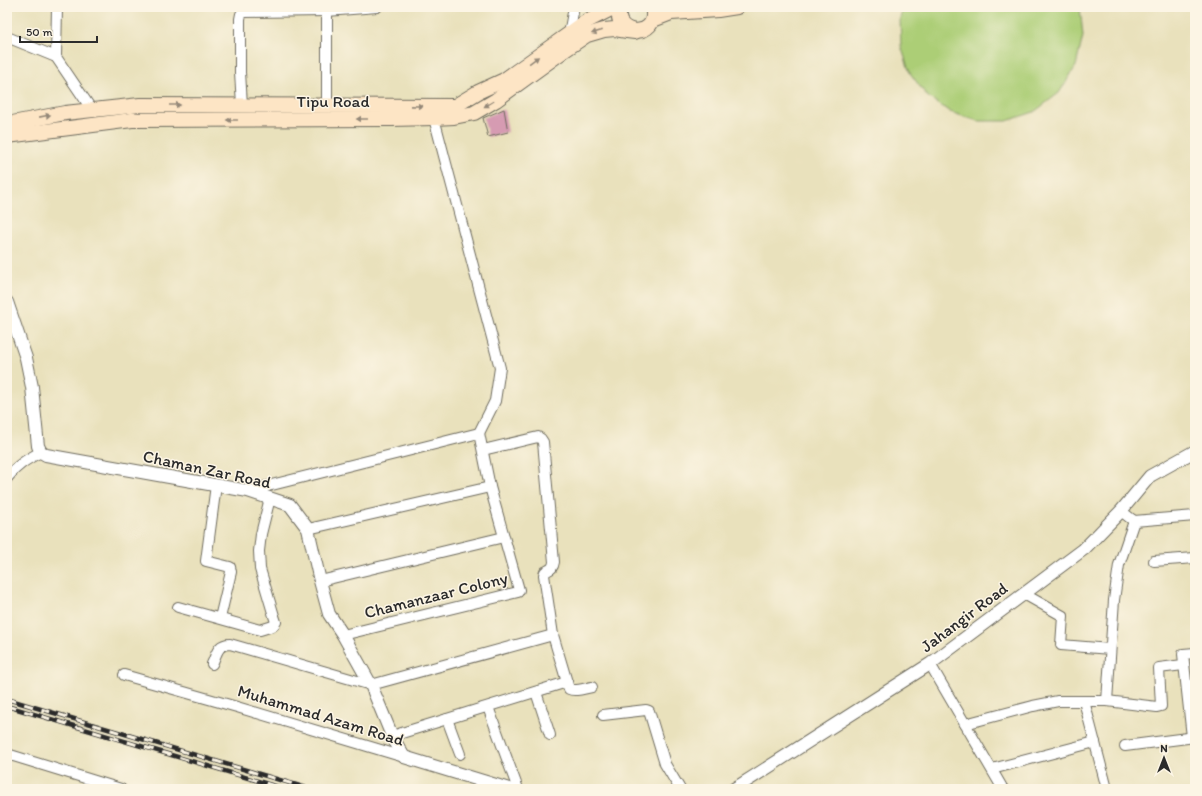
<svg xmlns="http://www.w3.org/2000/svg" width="1202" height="796" viewBox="0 0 1202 796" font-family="Itim,sans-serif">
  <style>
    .pitch { fill: #acce76; stroke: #6c7c50 }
    .building { fill: #d69bb2 }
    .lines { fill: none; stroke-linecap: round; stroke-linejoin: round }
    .minor-casing { stroke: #6e6b5e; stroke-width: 12 }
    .tertiary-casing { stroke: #6e6b5e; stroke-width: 14 }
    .secondary-casing { stroke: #6e6b5e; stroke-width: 16 }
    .minor { stroke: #fff; stroke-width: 10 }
    .tertiary { stroke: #fff; stroke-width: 12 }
    .secondary { stroke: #fde5c5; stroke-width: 14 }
    .rail-casing { stroke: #2b2b2b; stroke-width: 4.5 }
    .rail { stroke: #fcf5e5; stroke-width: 3; stroke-dasharray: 9; stroke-linecap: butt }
    .oneway { fill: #948878 }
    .labels { text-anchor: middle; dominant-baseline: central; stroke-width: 3; stroke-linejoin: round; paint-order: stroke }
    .street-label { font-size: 17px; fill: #2b2b2b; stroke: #fcf5e5 }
  </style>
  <rect width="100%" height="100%" fill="#fcf5e5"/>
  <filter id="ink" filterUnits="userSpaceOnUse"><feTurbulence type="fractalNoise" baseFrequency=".025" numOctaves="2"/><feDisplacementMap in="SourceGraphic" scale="8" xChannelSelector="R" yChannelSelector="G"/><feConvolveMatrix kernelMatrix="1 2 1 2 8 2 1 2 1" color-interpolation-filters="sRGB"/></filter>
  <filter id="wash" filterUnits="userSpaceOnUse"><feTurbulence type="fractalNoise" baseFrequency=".012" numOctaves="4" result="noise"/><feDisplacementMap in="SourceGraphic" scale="16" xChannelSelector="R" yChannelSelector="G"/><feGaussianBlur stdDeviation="0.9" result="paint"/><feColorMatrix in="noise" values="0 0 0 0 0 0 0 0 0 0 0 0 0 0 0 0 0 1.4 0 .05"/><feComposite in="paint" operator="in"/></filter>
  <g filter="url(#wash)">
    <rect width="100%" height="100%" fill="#e9e1bc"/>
    <polygon class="pitch" points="903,7 1080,7 1083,36 1076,66 1059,93 1034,112 1007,121 978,121 950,112 927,96 910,73 901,46 900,18"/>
    <g id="blocks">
      <polygon class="building" points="504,109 508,132 488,137 483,118"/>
    </g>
  </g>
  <g filter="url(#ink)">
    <use href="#blocks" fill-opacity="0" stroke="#6e6b5e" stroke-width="1"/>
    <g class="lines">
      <defs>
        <g id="minor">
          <polyline points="327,7 327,105"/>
          <polyline points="569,34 574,7"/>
          <polyline points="7,37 56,57 92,110"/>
          <polyline points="56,57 57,7"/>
          <polyline points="242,105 240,72 240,19 241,14 245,12 327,11 377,7"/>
          <polyline points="434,118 500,368 495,401 479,433"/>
          <path d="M 483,450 L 538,437 L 541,439 L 543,442 L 554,562 C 553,569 550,569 545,572 L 544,575 L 553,635 L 569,689 C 575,692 585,688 592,687"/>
          <path d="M 7,478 C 17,465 27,459 41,452"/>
          <polyline points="216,485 206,561 230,567 231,572 220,618"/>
          <polyline points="248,491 479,433"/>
          <polyline points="1121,511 1134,521 1195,516"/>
          <polyline points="308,529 490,487"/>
          <polyline points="1154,561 1195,558"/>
          <polyline points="320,581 504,537"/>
          <polyline points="1024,594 1063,616 1061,645 1110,649"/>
          <polyline points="178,607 260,630 273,626 276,622 274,616 260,569 259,551 261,534 270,498"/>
          <polyline points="343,635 518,592 519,590 490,487 479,433"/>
          <path d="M 212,664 C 217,654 217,644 230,644 L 371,685 L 553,635"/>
          <polyline points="930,664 1003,789"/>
          <polyline points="124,675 237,707 404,757"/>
          <polyline points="536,692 550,735"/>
          <polyline points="1107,701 1157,707 1161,706 1159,668 1183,665"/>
          <polyline points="488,707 518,789"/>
          <polyline points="603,715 646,710 649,711 665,764 680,789"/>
          <polyline points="447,719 460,754"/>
          <polyline points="965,724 1033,706 1058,701 1084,701"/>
          <polyline points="392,736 567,682"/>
          <polyline points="1192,737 1183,654 1195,653"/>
          <polyline points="1125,746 1195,737"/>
          <polyline points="7,754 121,789"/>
          <polyline points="992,769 1095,742"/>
          <polyline points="1107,789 1084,701 1107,701 1114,600 1119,565 1134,521"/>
        </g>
        <g id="tertiary">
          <polyline points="7,302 26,358 32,387 38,446 41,452 46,455 248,491 290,505 308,529 320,581 329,614 343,635 371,685 392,736 404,757 509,789"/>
          <polyline points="734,789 930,664 1084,549 1121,511 1150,476 1195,451"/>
        </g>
        <g id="secondary">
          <path d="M 621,7 C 608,35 661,42 652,7"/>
          <polyline points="653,20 671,13 718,10 737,7"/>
          <polyline points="7,124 65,113 140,105 455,106 478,92 504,80 587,21 615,7"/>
          <polyline points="7,136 132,120 391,119 434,118 454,117 474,113 496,100 562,52 587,35 604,30 615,29 627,31 635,32"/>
        </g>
      </defs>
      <use href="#minor" class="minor-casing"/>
      <use href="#tertiary" class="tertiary-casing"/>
      <use href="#secondary" class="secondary-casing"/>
      <use href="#minor" class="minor"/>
      <use href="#tertiary" class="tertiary"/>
      <use href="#secondary" class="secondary"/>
      <defs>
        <g id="rail">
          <polyline points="7,699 310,789"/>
          <polyline points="7,706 285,789"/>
        </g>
      </defs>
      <use href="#rail" class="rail-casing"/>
      <use href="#rail" class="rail"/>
    </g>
    <defs><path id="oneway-solid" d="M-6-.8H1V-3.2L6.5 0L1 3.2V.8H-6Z"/></defs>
    <g class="oneway">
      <use href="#oneway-solid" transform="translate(597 32) rotate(162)"/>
      <use href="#oneway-solid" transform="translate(534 60) rotate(-36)"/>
      <use href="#oneway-solid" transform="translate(489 104) rotate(149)"/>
      <use href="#oneway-solid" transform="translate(175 105)"/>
      <use href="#oneway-solid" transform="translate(417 106) rotate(1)"/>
      <use href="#oneway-solid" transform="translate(45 116) rotate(-11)"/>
      <use href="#oneway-solid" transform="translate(362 119) rotate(180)"/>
      <use href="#oneway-solid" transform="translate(232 120) rotate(180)"/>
    </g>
  </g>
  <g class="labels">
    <g class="street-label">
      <text x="333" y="101">Tipu Road</text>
      <text transform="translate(207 469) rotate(12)">Chaman Zar Road</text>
      <text transform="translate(436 595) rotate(-14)">Chamanzaar Colony</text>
      <text transform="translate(964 617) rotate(-37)">Jahangir Road</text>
      <text transform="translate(321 715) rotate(17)">Muhammad Azam Road</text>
    </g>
  </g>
  <rect width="1202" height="796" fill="none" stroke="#fcf5e5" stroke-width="24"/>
  <g transform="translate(1164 758)" stroke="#fcf5e5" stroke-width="3" paint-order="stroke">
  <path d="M0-3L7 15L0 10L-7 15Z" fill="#2b2b2b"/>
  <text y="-6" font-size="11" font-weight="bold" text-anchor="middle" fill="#2b2b2b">N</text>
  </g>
  <path d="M20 36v6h77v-6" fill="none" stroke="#2b2b2b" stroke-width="2"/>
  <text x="26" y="36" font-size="12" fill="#2b2b2b" stroke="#fcf5e5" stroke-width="3" paint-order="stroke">50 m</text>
</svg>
